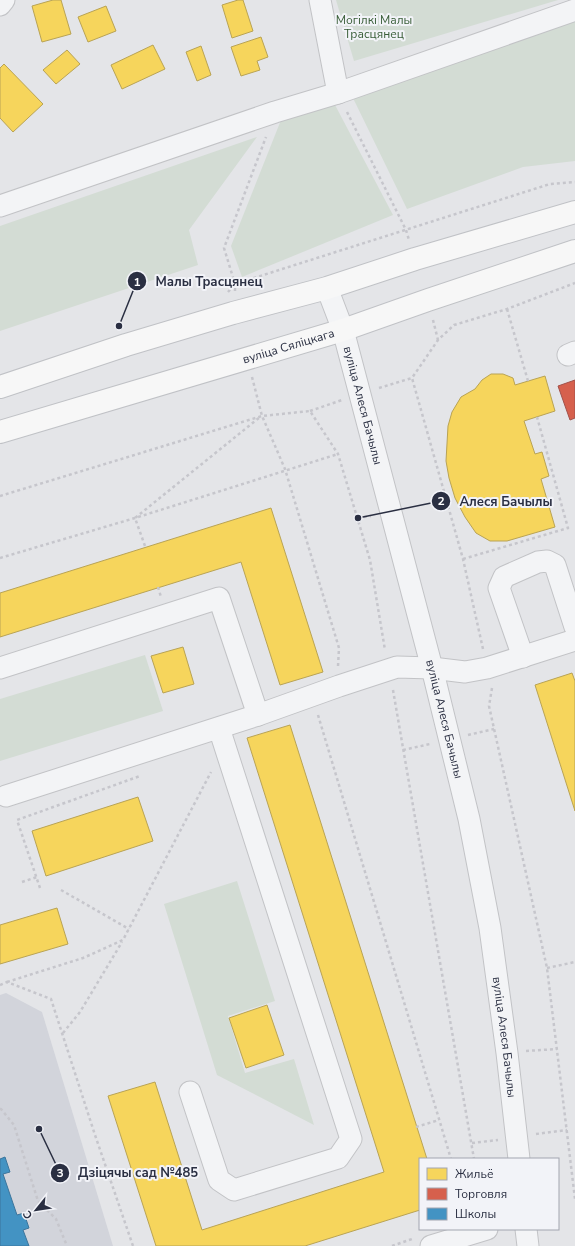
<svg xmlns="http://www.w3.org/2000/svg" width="575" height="1246" viewBox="0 0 575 1246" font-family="'Nunito Sans',sans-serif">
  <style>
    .built { fill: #d2d4db }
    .green { fill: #d3dcd4 }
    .homes { fill: #f6d55c; stroke: #b9a354 }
    .shops { fill: #d6604d; stroke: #a2514a }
    .schools { fill: #4393c3; stroke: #3c759c }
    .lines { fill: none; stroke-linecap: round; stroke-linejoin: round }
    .minor-casing { stroke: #c2c3c6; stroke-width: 23 }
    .major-casing { stroke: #c0c2c6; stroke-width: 24 }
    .path { stroke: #c6c6cc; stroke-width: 2.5; stroke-dasharray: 3 3; stroke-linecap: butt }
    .minor { stroke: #f3f4f6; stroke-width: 21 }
    .major { stroke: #f7f7f7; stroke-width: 22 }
    .labels { text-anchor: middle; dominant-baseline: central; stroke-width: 4; stroke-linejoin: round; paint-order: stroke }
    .park-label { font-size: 12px; fill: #395e38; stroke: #f2f3f8 }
    .street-label { font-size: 12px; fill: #2a2f42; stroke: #f2f3f8 }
    .leader { fill: none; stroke: #2a2f42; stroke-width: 1.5 }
    .callout-dot { fill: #2a2f42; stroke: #f2f3f8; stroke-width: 1.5 }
    .mark-label { font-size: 12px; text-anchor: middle; font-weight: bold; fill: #fff }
    .callout-label { font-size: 13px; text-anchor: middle; font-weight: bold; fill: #2a2f42; stroke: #f2f3f8; stroke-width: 4; stroke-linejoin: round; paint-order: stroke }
  </style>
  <rect width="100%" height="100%" fill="#e4e5e8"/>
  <polygon class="built" points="6,993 42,1012 113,1246 0,1246 0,995"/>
  <g class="green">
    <polygon points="336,0 558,0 354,61"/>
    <polygon points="575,21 575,161 523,167 407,209 352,96"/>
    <polygon points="334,103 393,215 242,277 231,246 281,120"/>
    <polygon points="257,137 189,230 198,265 0,331 0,226"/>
    <polygon points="145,655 163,711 0,761 0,699"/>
    <polygon points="237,881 275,1001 228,1016 245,1073 294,1059 314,1125 217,1075 164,904"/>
  </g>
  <g class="homes">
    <polygon points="53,0 61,0 71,34 42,42 32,6"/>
    <polygon points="238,0 243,0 253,31 232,38 222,5"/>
    <polygon points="106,6 116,31 88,42 78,17"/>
    <polygon points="261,37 268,57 257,61 260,70 241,76 231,47"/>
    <polygon points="153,45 165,69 122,89 111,65"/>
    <polygon points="201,46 211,75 197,81 186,52"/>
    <polygon points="67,50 80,64 56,84 43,70"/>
    <polygon points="4,64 43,104 13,132 0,118 0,68"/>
    <polygon points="491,374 503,374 513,378 515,385 545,376 555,411 524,421 535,454 542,452 549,476 541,479 555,527 507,541 490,541 476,533 465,517 455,498 449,478 446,461 448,426 452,412 461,397 475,389 482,380"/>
    <polygon points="271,508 323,672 280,685 241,562 0,637 0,593"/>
    <polygon points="183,647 194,684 163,693 151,656"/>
    <polygon points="572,673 575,681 575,811 535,685"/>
    <polygon points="290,725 427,1159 420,1159 420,1210 305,1246 156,1246 108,1096 155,1082 202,1230 384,1172 247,738"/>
    <polygon points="138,797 153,841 46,876 32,831"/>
    <polygon points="57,908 68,944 0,964 0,925"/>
    <polygon points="267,1005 284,1055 246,1068 229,1018"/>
  </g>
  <polygon class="shops" points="575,380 575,418 570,420 558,386"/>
  <polygon class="schools" points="5,1157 10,1172 3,1174 17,1215 24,1213 29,1228 23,1230 29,1246 0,1246 0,1159"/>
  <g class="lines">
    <defs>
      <g id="minor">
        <polyline points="320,0 338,93"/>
        <polyline points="0,5 4,0"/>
        <polyline points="0,206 275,112 338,93 575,10"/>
        <path id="s1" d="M 327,288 L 343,330 L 432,668 L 469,819 L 490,928 L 507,1053 L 519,1159"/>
        <polyline points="568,355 575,352"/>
        <polyline points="523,657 499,588 504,577 538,562 547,561 555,565 575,627"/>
        <polyline points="0,668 219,598 258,715 339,686 397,667 432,668 465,672 487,668 575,640"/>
        <polyline points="6,796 258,715"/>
        <polyline points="190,1092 219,1180 234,1190 338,1158 351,1139 219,728"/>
        <polyline points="526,1229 528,1246"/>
        <polyline points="431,1246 487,1229"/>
      </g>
      <g id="major">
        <polyline points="0,387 126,345 233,313 327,288 415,259 575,212"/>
        <path id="s2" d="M 0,432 L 343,330 L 428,300 L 575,251"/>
      </g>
    </defs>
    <use href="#minor" class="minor-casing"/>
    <use href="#major" class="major-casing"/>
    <g class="path">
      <polyline points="347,112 406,230 409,240"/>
      <polyline points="235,291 235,284 224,248 266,137"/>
      <polyline points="228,292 235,284 550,184 575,182"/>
      <polyline points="507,309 528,381"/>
      <polyline points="433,320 438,340"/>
      <polyline points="252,377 262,416 285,469 339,648 338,666"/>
      <polyline points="379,388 412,378"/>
      <polyline points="310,411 342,400"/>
      <polyline points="0,496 262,416 310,411 338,454 370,560 385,650"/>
      <polyline points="358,518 371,516"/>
      <polyline points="145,546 135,518 260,417"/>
      <polyline points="0,558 135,518 338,454"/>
      <polyline points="463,559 568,528 537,417"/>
      <polyline points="158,587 161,597"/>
      <polyline points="483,649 463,559 412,378 438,340 454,325 507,309 575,283"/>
      <polyline points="492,688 489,706 547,968 575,1199"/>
      <polyline points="393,690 474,1159"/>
      <polyline points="318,715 451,1159"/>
      <polyline points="468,735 494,729"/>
      <polyline points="403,750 430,744"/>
      <polyline points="22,882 37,877"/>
      <polyline points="40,888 17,820 140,776"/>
      <polyline points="61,890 129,929"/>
      <polyline points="547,968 575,962"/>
      <polyline points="7,982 83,958 123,940 211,772"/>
      <polyline points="0,985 7,982 51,999 95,1135 133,1246"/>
      <polyline points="63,1033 80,1012 122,942"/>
      <polyline points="526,1051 557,1049"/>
      <polyline points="0,1109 1,1109 14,1125 38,1201 56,1219 67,1246"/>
      <polyline points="416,1127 439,1120"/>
      <polyline points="536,1134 567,1130"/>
      <polyline points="472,1143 498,1140"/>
      <polyline points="392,1246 412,1239"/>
    </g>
    <use href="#minor" class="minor"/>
    <use href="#major" class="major"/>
  </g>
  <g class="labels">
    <g class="park-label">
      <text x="374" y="20">Могілкі Малы<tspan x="374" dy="14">Трасцянец</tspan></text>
    </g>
    <g class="street-label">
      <text stroke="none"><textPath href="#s2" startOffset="301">вуліца Сяліцкага</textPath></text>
      <text stroke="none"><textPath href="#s1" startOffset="123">вуліца Алеся Бачылы</textPath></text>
      <text stroke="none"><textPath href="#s1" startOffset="447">вуліца Алеся Бачылы</textPath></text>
      <text stroke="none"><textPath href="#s1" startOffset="771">вуліца Алеся Бачылы</textPath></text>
    </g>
  </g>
  <path class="leader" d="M119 326L137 281M358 518L441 501M39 1129L60 1173"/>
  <g class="callout-dot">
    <circle cx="119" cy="326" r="4"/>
    <circle cx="358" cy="518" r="4"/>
    <circle cx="39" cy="1129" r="4"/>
    <circle cx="137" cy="281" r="10"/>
    <circle cx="441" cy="501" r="10"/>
    <circle cx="60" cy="1173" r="10"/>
  </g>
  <g class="mark-label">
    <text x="137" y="286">1</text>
    <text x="441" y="505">2</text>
    <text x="60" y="1177">3</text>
  </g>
  <g class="callout-label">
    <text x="209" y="286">Малы Трасцянец</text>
    <text x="506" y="506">Алеся Бачылы</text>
    <text x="138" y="1177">Дзіцячы сад №485</text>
  </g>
  <rect x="419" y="1158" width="140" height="72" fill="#f2f3f8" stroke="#a2a5af"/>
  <rect x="427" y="1168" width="20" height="12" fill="#f6d55c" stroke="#a2a5af"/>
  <text x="455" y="1178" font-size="12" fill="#2a2f42">Жильё</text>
  <rect x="427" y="1188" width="20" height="12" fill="#d6604d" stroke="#a2a5af"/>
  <text x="455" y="1198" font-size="12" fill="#2a2f42">Торговля</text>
  <rect x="427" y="1208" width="20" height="12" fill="#4393c3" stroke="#a2a5af"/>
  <text x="455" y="1218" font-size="12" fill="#2a2f42">Школы</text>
  <g transform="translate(36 1210) rotate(240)" stroke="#f2f3f8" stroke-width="3" paint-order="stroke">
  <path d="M0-3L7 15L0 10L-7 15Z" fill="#2a2f42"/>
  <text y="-6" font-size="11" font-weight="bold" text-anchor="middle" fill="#2a2f42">С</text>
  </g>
</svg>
